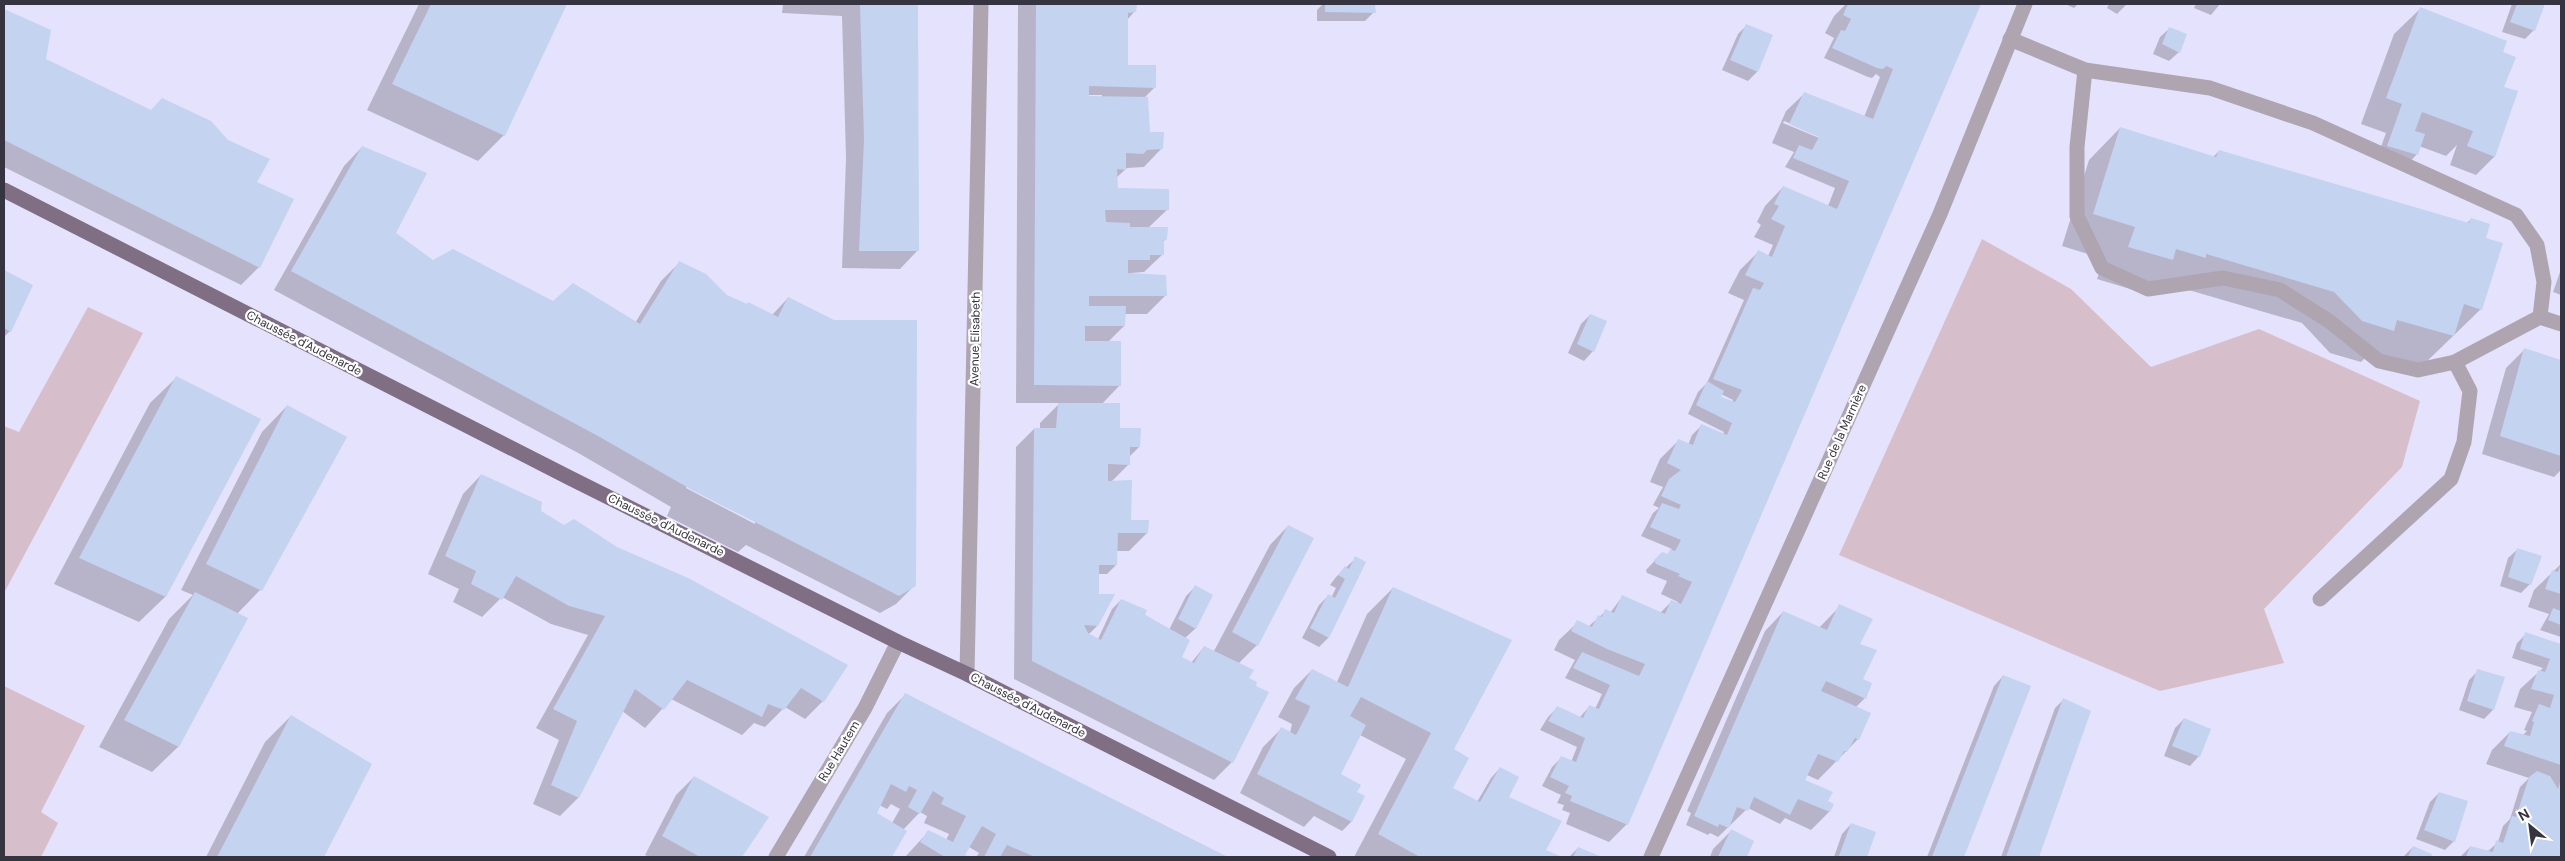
<svg xmlns="http://www.w3.org/2000/svg" width="2565" height="861" viewBox="0 0 2565 861" font-family="'DM Sans',sans-serif">
  <style>
    .green { fill: #d6bfcb }
    .shadow { fill: #0003; fill-rule: evenodd }
    .building { fill: #c3d3f0 }
    .lines { fill: none; stroke-linecap: round; stroke-linejoin: round }
    .minor { stroke: #aea5b1; stroke-width: 15 }
    .major { stroke: #7f6e84; stroke-width: 15 }
    .labels { text-anchor: middle; dominant-baseline: central; stroke-width: 4.5; stroke-linejoin: round; paint-order: stroke }
    .street-label { font-size: 12px; fill: #363441; stroke: #fff }
  </style>
  <rect width="100%" height="100%" fill="#e5e2fd"/>
  <g class="green">
    <polygon points="1982,239 2071,289 2151,367 2259,329 2420,401 2402,467 2264,609 2284,663 2160,691 1839,555"/>
    <polygon points="88,307 143,333 4,593 4,426 19,432"/>
    <polygon points="4,686 85,726 41,812 58,823 41,857 4,857"/>
  </g>
  <g class="shadow">
    <polygon points="419,4 566,4 504,135 478,161 367,110"/>
    <polygon points="783,4 917,4 918,250 900,269 842,268 846,158 842,16 782,13"/>
    <path d="M 1018,4 L 1135,4 L 1135,11 L 1127,20 L 1127,66 L 1155,87 L 1144,98 L 1149,133 L 1162,148 L 1144,167 L 1127,168 L 1116,178 L 1117,190 L 1168,209 L 1148,228 L 1166,239 L 1163,242 L 1163,254 L 1144,272 L 1131,273 L 1131,275 L 1165,296 L 1147,314 L 1124,314 L 1124,326 L 1108,342 L 1120,385 L 1101,405 L 1118,429 L 1139,447 L 1129,457 L 1129,464 L 1110,483 L 1130,522 L 1147,533 L 1129,551 L 1117,551 L 1116,565 L 1107,574 L 1098,574 L 1097,626 L 1088,635 L 1098,639 L 1112,609 L 1121,600 L 1169,630 L 1186,596 L 1195,587 L 1211,596 L 1195,629 L 1185,638 L 1180,657 L 1191,663 L 1204,647 L 1214,651 L 1270,545 L 1288,526 L 1312,538 L 1257,645 L 1239,663 L 1232,762 L 1214,780 L 1014,679 L 1016,447 L 1034,429 L 1040,429 L 1040,423 L 1060,403 L 1016,403 ZM 1088,95 L 1102,95 L 1102,98 L 1088,98 Z"/>
    <polygon points="1323,4 1374,4 1374,12 1365,21 1317,21 1317,10"/>
    <path d="M 1846,4 L 1980,4 L 1627,824 L 1609,842 L 1566,824 L 1570,813 L 1562,810 L 1564,805 L 1557,803 L 1561,795 L 1542,786 L 1552,767 L 1561,758 L 1571,762 L 1577,747 L 1540,730 L 1548,717 L 1557,708 L 1579,718 L 1589,707 L 1595,709 L 1602,694 L 1565,678 L 1575,660 L 1554,650 L 1559,640 L 1578,622 L 1588,627 L 1606,611 L 1610,613 L 1622,597 L 1660,613 L 1671,602 L 1677,604 L 1678,602 L 1661,594 L 1667,581 L 1647,573 L 1646,570 L 1662,553 L 1667,555 L 1672,549 L 1641,536 L 1653,513 L 1659,508 L 1653,505 L 1663,487 L 1650,482 L 1660,459 L 1679,440 L 1688,445 L 1692,435 L 1701,426 L 1723,434 L 1724,432 L 1688,414 L 1698,392 L 1707,383 L 1744,300 L 1728,293 L 1740,270 L 1758,252 L 1768,256 L 1773,245 L 1754,237 L 1761,225 L 1757,222 L 1765,206 L 1783,187 L 1828,206 L 1835,188 L 1785,167 L 1794,152 L 1772,143 L 1786,111 L 1805,93 L 1864,117 L 1880,77 L 1876,74 L 1872,78 L 1868,77 L 1824,58 L 1834,38 L 1825,33 L 1834,16 ZM 1784,121 L 1859,152 L 1858,154 L 1783,123 ZM 1721,394 L 1733,400 L 1732,402 L 1719,397 Z"/>
    <polygon points="2065,4 2078,4 2074,8"/>
    <polygon points="2109,4 2127,4 2117,14 2107,8"/>
    <polygon points="2196,4 2220,4 2211,15 2194,8"/>
    <polygon points="2512,4 2543,4 2534,30 2525,39 2502,32"/>
    <polygon points="2420,9 2502,87 2517,92 2494,157 2476,175 2450,165 2457,145 2446,156 2419,146 2417,154 2408,164 2378,155 2386,133 2361,124 2394,34"/>
    <polygon points="4,10 50,30 45,60 255,183 259,267 241,285 4,167"/>
    <polygon points="1747,25 1771,36 1757,72 1748,81 1722,70 1738,34"/>
    <polygon points="2170,28 2179,52 2169,61 2153,54 2160,37"/>
    <polygon points="2120,128 2213,157 2219,151 2466,224 2471,219 2484,239 2481,309 2421,367 2370,353 2361,362 2330,353 2302,323 2175,286 2140,292 2097,279 2104,259 2062,246 2089,160"/>
    <path d="M 362,147 L 394,233 L 432,261 L 553,302 L 635,323 L 661,281 L 679,263 L 726,296 L 772,315 L 788,298 L 915,585 L 896,604 L 880,613 L 746,545 L 738,552 L 667,516 L 671,507 L 580,454 L 274,290 L 344,166 ZM 687,486 L 755,521 L 755,524 L 686,488 Z"/>
    <polygon points="2561,269 2561,295 2553,292"/>
    <polygon points="4,271 32,286 10,331 4,337"/>
    <polygon points="1590,315 1593,351 1584,361 1568,353 1581,324"/>
    <polygon points="2524,350 2561,361 2561,470 2554,477 2482,454 2506,368"/>
    <polygon points="176,378 259,419 165,597 139,622 54,584 150,403"/>
    <polygon points="287,406 260,590 237,614 246,619 178,747 152,772 99,747 169,619 193,595 181,590 262,432"/>
    <polygon points="481,475 540,512 823,701 805,719 785,707 765,727 754,723 742,735 671,699 645,728 622,711 578,798 560,816 533,804 559,740 536,728 588,635 551,624 502,597 482,617 453,602 459,589 428,574 463,494"/>
    <polygon points="2518,549 2530,584 2521,593 2500,586 2508,558"/>
    <polygon points="1356,558 1364,563 1328,638 1319,647 1302,638 1319,605 1328,596 1331,598 1336,588 1330,585 1336,577"/>
    <polygon points="2561,564 2561,637 2540,630 2549,614 2528,607 2534,590"/>
    <polygon points="1393,588 1511,641 1453,750 1451,789 1477,802 1491,778 1500,768 1507,797 1545,851 1560,857 1354,857 1406,759 1360,735 1339,775 1355,793 1363,797 1351,822 1342,831 1314,816 1304,827 1240,793 1263,747 1281,729 1290,733 1292,724 1278,717 1294,688 1312,670 1337,682 1367,614"/>
    <polygon points="1840,606 1858,645 1865,698 1855,708 1858,739 1818,780 1807,775 1804,781 1827,802 1829,812 1811,830 1785,818 1780,824 1748,808 1718,837 1710,833 1708,835 1686,825 1691,813 1687,811 1765,631 1783,612 1819,628"/>
    <polygon points="2526,634 2561,645 2561,857 2460,857 2470,847 2488,851 2498,842 2503,826 2510,819 2520,787 2529,778 2486,764 2492,750 2510,732 2523,735 2527,731 2524,730 2532,712 2514,707 2520,689 2543,668 2512,658 2517,643"/>
    <polygon points="2478,671 2493,710 2484,719 2459,710 2469,680"/>
    <polygon points="2003,676 2029,687 1963,857 1927,857 1994,686"/>
    <path d="M 905,695 L 1227,857 L 976,857 L 979,853 L 969,847 L 964,855 L 967,857 L 905,857 L 928,832 L 946,840 L 949,834 L 924,823 L 927,816 L 920,812 L 903,830 L 906,831 L 890,857 L 804,857 L 887,713 ZM 891,804 L 900,809 L 892,823 L 875,813 L 879,805 L 887,809 Z"/>
    <polygon points="2064,699 2090,711 2037,857 2001,857 2055,708"/>
    <polygon points="291,716 370,765 323,857 206,857 265,742"/>
    <polygon points="2184,719 2199,756 2190,766 2164,756 2175,728"/>
    <polygon points="694,777 767,818 741,857 649,857 645,855 676,795"/>
    <polygon points="2439,793 2454,841 2445,850 2416,839 2430,802"/>
    <polygon points="1851,824 1874,833 1865,857 1834,857 1842,834"/>
    <polygon points="1731,831 1753,842 1746,857 1710,857 1713,849"/>
    <polygon points="2413,847 2430,855 2429,857 2403,857"/>
    <polygon points="1578,848 1599,857 1569,857"/>
  </g>
  <g class="building">
    <polygon points="431,4 567,4 505,136 392,84"/>
    <polygon points="860,4 918,4 919,251 859,251 864,139"/>
    <polygon points="1036,4 1137,4 1136,12 1128,13 1128,65 1156,65 1156,88 1089,86 1089,96 1148,97 1150,132 1164,132 1163,149 1147,150 1143,154 1126,153 1126,170 1117,169 1118,188 1169,189 1169,210 1105,210 1106,222 1130,223 1130,227 1168,227 1167,239 1164,240 1164,255 1150,255 1150,260 1128,260 1128,273 1166,275 1167,296 1089,296 1089,306 1126,306 1125,326 1085,326 1085,341 1121,341 1121,386 1034,385"/>
    <polygon points="1325,4 1375,4 1376,13 1325,12"/>
    <polygon points="1848,4 1981,4 1628,825 1570,801 1572,796 1565,793 1569,786 1550,777 1561,756 1576,762 1585,738 1548,721 1557,706 1583,718 1589,705 1599,709 1610,685 1573,668 1582,652 1639,676 1645,664 1607,649 1571,631 1577,620 1592,627 1598,615 1602,617 1605,609 1614,613 1622,595 1665,614 1671,600 1681,604 1692,582 1678,576 1680,574 1656,564 1654,560 1662,552 1668,554 1670,549 1675,551 1681,540 1650,527 1662,503 1679,509 1681,505 1661,496 1669,479 1681,470 1667,463 1678,439 1693,445 1701,424 1727,435 1732,423 1696,405 1707,381 1724,391 1721,397 1735,402 1742,390 1713,379 1753,288 1760,290 1764,283 1745,275 1758,250 1772,257 1785,226 1771,219 1779,206 1774,204 1783,186 1837,209 1849,181 1793,158 1799,145 1812,150 1819,137 1789,124 1804,92 1873,119 1893,69 1886,66 1883,69 1877,68 1832,48 1841,30 1845,31 1851,19 1843,15"/>
    <polygon points="2517,4 2545,4 2535,31 2510,22"/>
    <polygon points="2420,7 2507,41 2503,52 2516,57 2504,87 2518,91 2495,157 2467,146 2473,131 2422,112 2415,131 2425,134 2418,155 2387,146 2402,104 2386,98"/>
    <polygon points="4,9 51,30 46,59 151,110 162,98 211,121 228,140 270,159 257,182 294,199 260,268 4,140"/>
    <polygon points="1746,24 1773,35 1758,72 1730,60"/>
    <polygon points="2169,27 2187,34 2180,53 2162,44"/>
    <polygon points="2120,127 2216,157 2219,150 2469,223 2471,218 2490,224 2486,238 2503,243 2482,310 2464,304 2454,336 2397,320 2394,331 2362,321 2334,292 2206,254 2206,258 2176,249 2173,260 2128,247 2135,227 2093,214"/>
    <polygon points="362,146 427,173 396,233 433,260 453,249 553,301 573,283 640,324 679,261 706,274 727,295 747,304 748,302 778,317 788,297 834,320 917,320 916,586 899,596 692,490 598,436 291,271"/>
    <polygon points="4,270 33,285 11,332 4,328"/>
    <polygon points="1590,314 1607,321 1594,352 1577,344"/>
    <polygon points="2524,348 2561,360 2561,456 2500,436"/>
    <polygon points="176,376 261,419 166,597 79,558"/>
    <polygon points="1058,403 1120,403 1120,428 1141,428 1140,447 1130,447 1130,465 1108,464 1108,481 1132,480 1131,520 1149,520 1148,533 1118,533 1117,565 1099,565 1099,594 1115,594 1098,626 1084,625 1088,633 1101,640 1121,599 1147,610 1145,615 1190,640 1182,657 1194,663 1204,646 1254,670 1249,678 1257,682 1256,686 1269,692 1233,763 1032,661 1034,428 1056,428"/>
    <polygon points="287,405 347,437 262,591 206,564"/>
    <polygon points="481,474 542,502 541,511 564,525 574,519 617,547 688,578 848,665 824,702 801,688 784,710 768,704 762,717 687,680 664,710 635,689 579,798 551,785 577,721 553,709 605,616 569,606 516,576 502,600 471,584 476,571 445,556"/>
    <polygon points="1288,525 1314,538 1258,646 1232,632"/>
    <polygon points="2517,548 2542,556 2531,585 2508,577"/>
    <polygon points="1355,556 1366,562 1329,638 1310,628 1328,594 1335,598 1345,579 1338,575 1345,566 1349,569"/>
    <polygon points="2561,563 2561,594 2545,589 2552,570 2558,572"/>
    <polygon points="1195,585 1213,595 1196,629 1178,619"/>
    <polygon points="1393,587 1512,640 1454,749 1469,758 1453,788 1480,802 1500,767 1519,777 1509,797 1562,821 1546,850 1562,857 1420,857 1378,834 1431,733 1361,697 1350,716 1366,725 1341,774 1361,785 1357,792 1365,796 1352,822 1257,774 1281,727 1296,735 1308,712 1310,706 1295,699 1312,669 1348,687"/>
    <polygon points="195,592 248,618 179,747 124,720"/>
    <polygon points="1839,604 1873,619 1860,644 1877,650 1863,679 1872,683 1866,699 1826,681 1821,691 1871,713 1859,740 1855,738 1847,752 1844,751 1838,762 1818,754 1805,780 1833,792 1828,801 1834,804 1830,812 1798,799 1790,815 1754,797 1748,811 1737,807 1729,828 1719,824 1718,827 1694,816 1783,611 1827,630"/>
    <polygon points="2553,608 2561,611 2561,625 2548,620"/>
    <polygon points="2525,632 2561,644 2561,765 2504,746 2510,731 2530,736 2534,722 2532,721 2539,704 2550,708 2554,695 2531,689 2538,670 2545,672 2550,659 2520,649"/>
    <polygon points="2477,669 2505,677 2494,710 2467,701"/>
    <polygon points="2003,675 2031,686 1964,857 1932,857"/>
    <polygon points="905,693 1105,795 1227,857 1035,857 1007,845 1000,857 984,857 996,834 982,826 965,855 970,857 945,857 920,842 928,830 953,842 966,816 941,804 944,798 933,791 920,814 908,807 917,790 909,786 906,792 891,784 877,813 907,831 892,857 810,857"/>
    <polygon points="2063,698 2091,711 2039,857 2006,857"/>
    <polygon points="291,715 372,764 324,857 217,857"/>
    <polygon points="2184,718 2211,729 2200,757 2172,746"/>
    <polygon points="2537,771 2550,776 2558,789 2561,779 2561,857 2466,857 2470,846 2493,852 2496,840 2503,843 2512,816 2516,817 2529,777"/>
    <polygon points="694,776 769,817 742,857 700,857 662,836"/>
    <polygon points="2439,792 2468,801 2455,842 2424,830"/>
    <polygon points="1851,823 1876,832 1867,857 1839,856"/>
    <polygon points="1731,829 1754,841 1747,857 1718,857"/>
    <polygon points="2413,846 2432,854 2431,857 2408,857"/>
    <polygon points="1578,847 1602,857 1573,857"/>
  </g>
  <g class="lines">
    <g class="minor">
      <polyline points="2010,39 2085,70 2210,88 2313,123 2516,215 2537,245 2544,282 2540,317 2561,324"/>
      <polyline points="2085,70 2077,147 2077,216 2102,268 2148,289 2223,278 2280,290 2329,321 2379,361 2418,370 2455,362 2540,317"/>
      <polyline points="2320,599 2451,479 2464,442 2470,391 2455,362"/>
      <polyline points="967,674 981,4"/>
      <polyline points="776,857 865,708 898,642"/>
      <polyline points="1651,857 1940,214 2025,4"/>
    </g>
    <polyline class="major" points="4,190 570,478 898,642 967,674 1329,857"/>
  </g>
  <g class="labels">
    <g class="street-label">
      <text transform="translate(975 339) rotate(-89)">Avenue Elisabeth</text>
      <text transform="translate(304 343) rotate(27)">Chaussée d'Audenarde</text>
      <text transform="translate(1842 432) rotate(-66)">Rue de la Marnière</text>
      <text transform="translate(666 525) rotate(26)">Chaussée d'Audenarde</text>
      <text transform="translate(1028 705) rotate(27)">Chaussée d'Audenarde</text>
      <text transform="translate(839 751) rotate(-59)">Rue Hautem</text>
    </g>
  </g>
  <rect width="2565" height="861" fill="none" stroke="#363441" stroke-width="10"/>
  <g transform="translate(2530 826) rotate(331)" stroke="#ffffff" stroke-width="4" paint-order="stroke">
  <path d="M0-4L9 19L0 12L-9 19Z" fill="#363441"/>
  <text y="-8" font-size="14" font-weight="bold" text-anchor="middle" fill="#363441">N</text>
  </g>
</svg>
